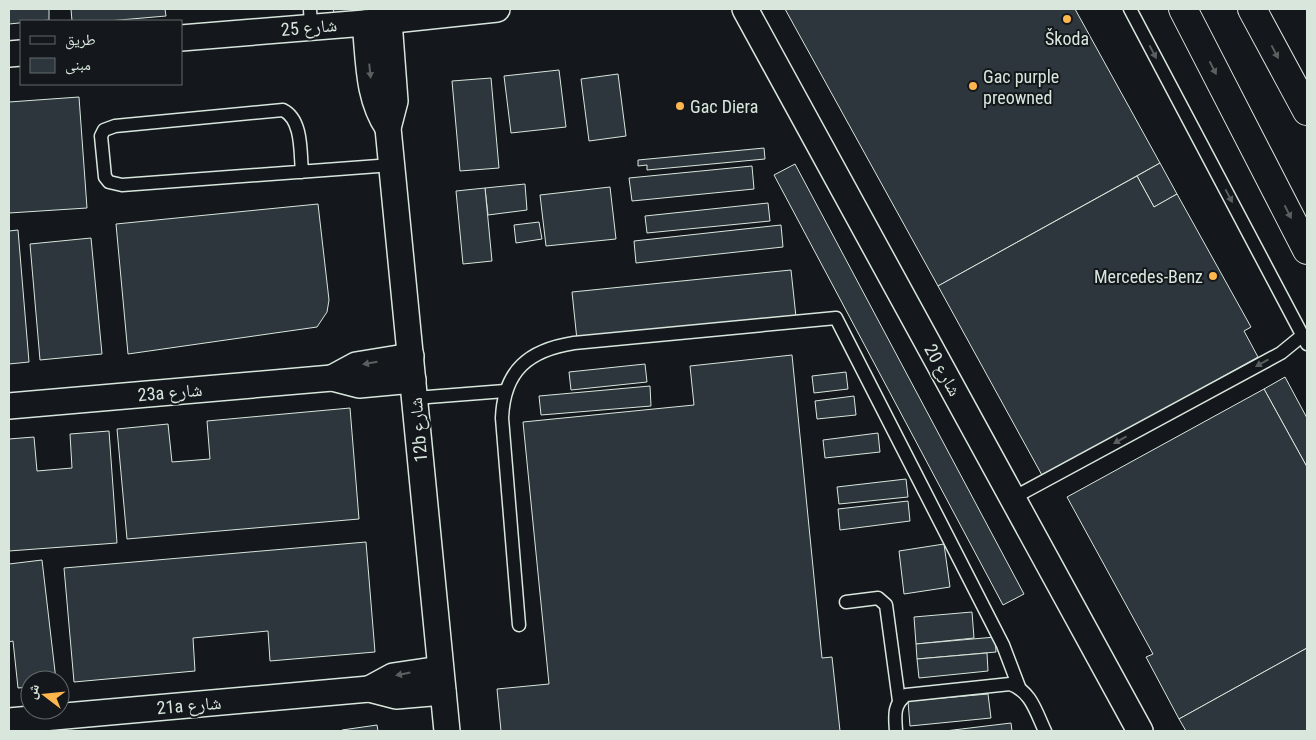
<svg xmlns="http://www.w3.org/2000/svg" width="1316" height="740" viewBox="0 0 1316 740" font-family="'Roboto Condensed','Noto Naskh Arabic',sans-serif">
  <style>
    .building { fill: #2c363c; stroke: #d8e6dc }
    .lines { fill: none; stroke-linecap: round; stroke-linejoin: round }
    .service-casing { stroke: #d8e6dc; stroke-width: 15 }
    .minor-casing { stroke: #d8e6dc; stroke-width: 28 }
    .primary-casing { stroke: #d8e6dc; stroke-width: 30 }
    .motorway-casing { stroke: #d8e6dc; stroke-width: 30 }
    .service { stroke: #14181c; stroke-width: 12 }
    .minor { stroke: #14181c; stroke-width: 25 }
    .primary { stroke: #14181c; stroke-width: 28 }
    .motorway { stroke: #14181c; stroke-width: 28 }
    .oneway { fill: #59605f }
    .poi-dot { fill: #ffb74d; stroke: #14181c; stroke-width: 2 }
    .labels { text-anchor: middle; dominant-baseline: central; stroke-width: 4; stroke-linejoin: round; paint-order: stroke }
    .street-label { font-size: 18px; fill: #d8e6dc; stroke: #14181c }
    .poi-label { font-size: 18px; fill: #d8e6dc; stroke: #14181c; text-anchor: start }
  </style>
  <rect width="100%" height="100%" fill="#14181c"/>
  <g class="building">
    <polygon points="9,9 49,9 49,20 9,24"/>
    <polygon points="71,9 165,9 166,16 108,21 72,21"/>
    <polygon points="333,9 380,9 334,13"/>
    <polygon points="785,9 1075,9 1160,163 938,286"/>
    <polygon points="559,70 566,127 511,133 504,76"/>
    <polygon points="618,74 626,136 589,141 581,79"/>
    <polygon points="491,78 499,168 460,171 452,81"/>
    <polygon points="79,97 87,208 9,213 9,102"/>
    <polygon points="764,148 765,159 647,170 647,165 638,166 638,160"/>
    <polygon points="1160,163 1177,194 1154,207 1137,176"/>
    <polygon points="795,164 1024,594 1003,605 774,175"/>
    <polygon points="752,166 754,189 632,201 629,178"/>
    <polygon points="1137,176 1154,207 1177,194 1251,327 1244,331 1258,357 1043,477 938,286"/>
    <polygon points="525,184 527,210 488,215 485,188"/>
    <polygon points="610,187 616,239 546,246 540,195"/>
    <polygon points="485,188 492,261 463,264 456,191"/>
    <polygon points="768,203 770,221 647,233 645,216"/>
    <polygon points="318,204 329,300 327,312 317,327 128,354 116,224"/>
    <polygon points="539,222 542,239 516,243 514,225"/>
    <polygon points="781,225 783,247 636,263 634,241"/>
    <polygon points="18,230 29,362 9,364 9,231"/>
    <polygon points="91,238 102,354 40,360 30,244"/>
    <polygon points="791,270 796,317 577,340 572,292"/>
    <polygon points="792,355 822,658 832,657 840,731 501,731 497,689 549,684 523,422 694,405 690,366"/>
    <polygon points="645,364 647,382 571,390 569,372"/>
    <polygon points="846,372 848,389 814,393 812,376"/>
    <polygon points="1285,377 1307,418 1307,467 1264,389"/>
    <polygon points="650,386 651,406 541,415 539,396"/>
    <polygon points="1264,389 1307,467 1307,648 1179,719 1146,657 1153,654 1067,497"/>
    <polygon points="854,396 856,415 817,419 815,401"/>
    <polygon points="350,408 359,519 127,539 117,429 168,424 172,462 210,459 207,421"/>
    <polygon points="109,431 117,543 9,551 9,439 34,437 37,471 72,468 70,434"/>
    <polygon points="878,433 880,452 825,458 823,440"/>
    <polygon points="906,479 908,497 839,504 837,487"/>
    <polygon points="908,501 910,521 840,530 838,509"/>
    <polygon points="366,542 375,652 270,661 268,631 193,638 195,671 74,682 64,568"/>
    <polygon points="944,544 950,587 904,594 899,551"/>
    <polygon points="42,560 56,680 30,680 30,687 18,688 13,641 9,642 9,564"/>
    <polygon points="972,612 974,638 916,644 914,617"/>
    <polygon points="995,637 996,652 917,659 916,644"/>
    <polygon points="1307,648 1307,731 1186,731 1179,719"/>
    <polygon points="987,653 988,671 919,678 917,659"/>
    <polygon points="988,694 991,718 910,726 908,701"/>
    <polygon points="1011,723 1012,731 945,731"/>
    <polygon points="377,725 378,731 342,731 342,730"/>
  </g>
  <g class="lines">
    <defs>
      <g id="service">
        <polyline points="310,9 311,27"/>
        <polyline points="1130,9 1307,344"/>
        <path d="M 302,172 C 300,153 303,120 283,110 L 115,126 L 104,130 L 101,136 L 105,177 L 109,182 L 122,185 L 392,165"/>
        <polyline points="415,398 505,391"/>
        <polyline points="1013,498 1281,353 1303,335"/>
        <polyline points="846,602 878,598 886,605 899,701"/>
        <path d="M 519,625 L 502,418 C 504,370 529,350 574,343 L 836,318 L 1003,645 L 1019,687"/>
        <path d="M 896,731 C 895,716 893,705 906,695 L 1010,684 C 1031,691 1036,712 1045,731"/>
      </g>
      <g id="minor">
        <polyline points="745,9 1140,731"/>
        <polyline points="389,21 395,101 388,128 447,731"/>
        <path d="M 365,23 C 369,59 367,97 388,128"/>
        <polyline points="181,38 365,23 497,9"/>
        <polyline points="9,54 21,53"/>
        <polyline points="332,378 356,365 411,356"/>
        <polyline points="9,406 332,378 359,385 413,380"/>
        <polyline points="369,689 393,676 440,669"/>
        <polyline points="9,721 369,689 396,696 443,692"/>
      </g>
      <polyline id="primary" points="1183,9 1307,250"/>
      <polyline id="motorway" points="1252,9 1307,111"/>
    </defs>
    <use href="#service" class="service-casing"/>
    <use href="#minor" class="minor-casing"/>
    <use href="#primary" class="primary-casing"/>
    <use href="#motorway" class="motorway-casing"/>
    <use href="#service" class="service"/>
    <use href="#minor" class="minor"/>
    <use href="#primary" class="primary"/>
    <use href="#motorway" class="motorway"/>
  </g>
  <defs><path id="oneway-solid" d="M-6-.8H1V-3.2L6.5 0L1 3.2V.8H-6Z" transform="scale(1.25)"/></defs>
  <g class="oneway">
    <use href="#oneway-solid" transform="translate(1153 52) rotate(62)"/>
    <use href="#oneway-solid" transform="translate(1275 52) rotate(62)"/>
    <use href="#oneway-solid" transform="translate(1213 68) rotate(63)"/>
    <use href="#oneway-solid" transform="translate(370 71) rotate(84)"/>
    <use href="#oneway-solid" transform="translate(1229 196) rotate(62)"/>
    <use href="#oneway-solid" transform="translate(1288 212) rotate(63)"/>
    <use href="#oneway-solid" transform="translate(370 363) rotate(170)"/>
    <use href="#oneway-solid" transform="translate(1262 363) rotate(151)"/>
    <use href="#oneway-solid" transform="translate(1120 440) rotate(151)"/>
    <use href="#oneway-solid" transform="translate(403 674) rotate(169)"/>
  </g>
  <g class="poi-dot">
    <circle cx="1067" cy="19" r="5"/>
    <circle cx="973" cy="86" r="5"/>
    <circle cx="680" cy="106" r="5"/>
    <circle cx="1213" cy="276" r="5"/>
  </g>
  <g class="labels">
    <g class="street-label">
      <text transform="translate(309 27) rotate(-5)">شارع 25</text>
      <text transform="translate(943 370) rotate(61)">شارع 20</text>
      <text transform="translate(170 392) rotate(-5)">23a شارع</text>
      <text transform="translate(418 430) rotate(-95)">12b شارع</text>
      <text transform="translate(189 705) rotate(-5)">21a شارع</text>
    </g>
    <g class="poi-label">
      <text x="1067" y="38" text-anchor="middle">Škoda</text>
      <text x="983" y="76">Gac purple<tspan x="983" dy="21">preowned</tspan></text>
      <text x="690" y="106">Gac Diera</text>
      <text x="1203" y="276" text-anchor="end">Mercedes-Benz</text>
    </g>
  </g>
  <rect width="1316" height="740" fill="none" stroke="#d8e6dc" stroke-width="20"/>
  <rect x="20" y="20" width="162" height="65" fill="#14181c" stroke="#626a69"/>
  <rect x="30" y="36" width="25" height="8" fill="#14181c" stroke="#626a69"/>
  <text x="65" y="45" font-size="15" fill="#d8e6dc">طريق</text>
  <rect x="30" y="58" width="25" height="15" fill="#2c363c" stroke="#626a69"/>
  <text x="65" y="70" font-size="15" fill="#d8e6dc">مبنى</text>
  <g transform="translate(45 695) rotate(286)"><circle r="24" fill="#14181c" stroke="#626a69"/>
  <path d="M0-4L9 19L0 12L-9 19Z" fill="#ffb74d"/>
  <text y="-8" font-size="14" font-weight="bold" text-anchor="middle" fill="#d8e6dc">ش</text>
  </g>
</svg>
